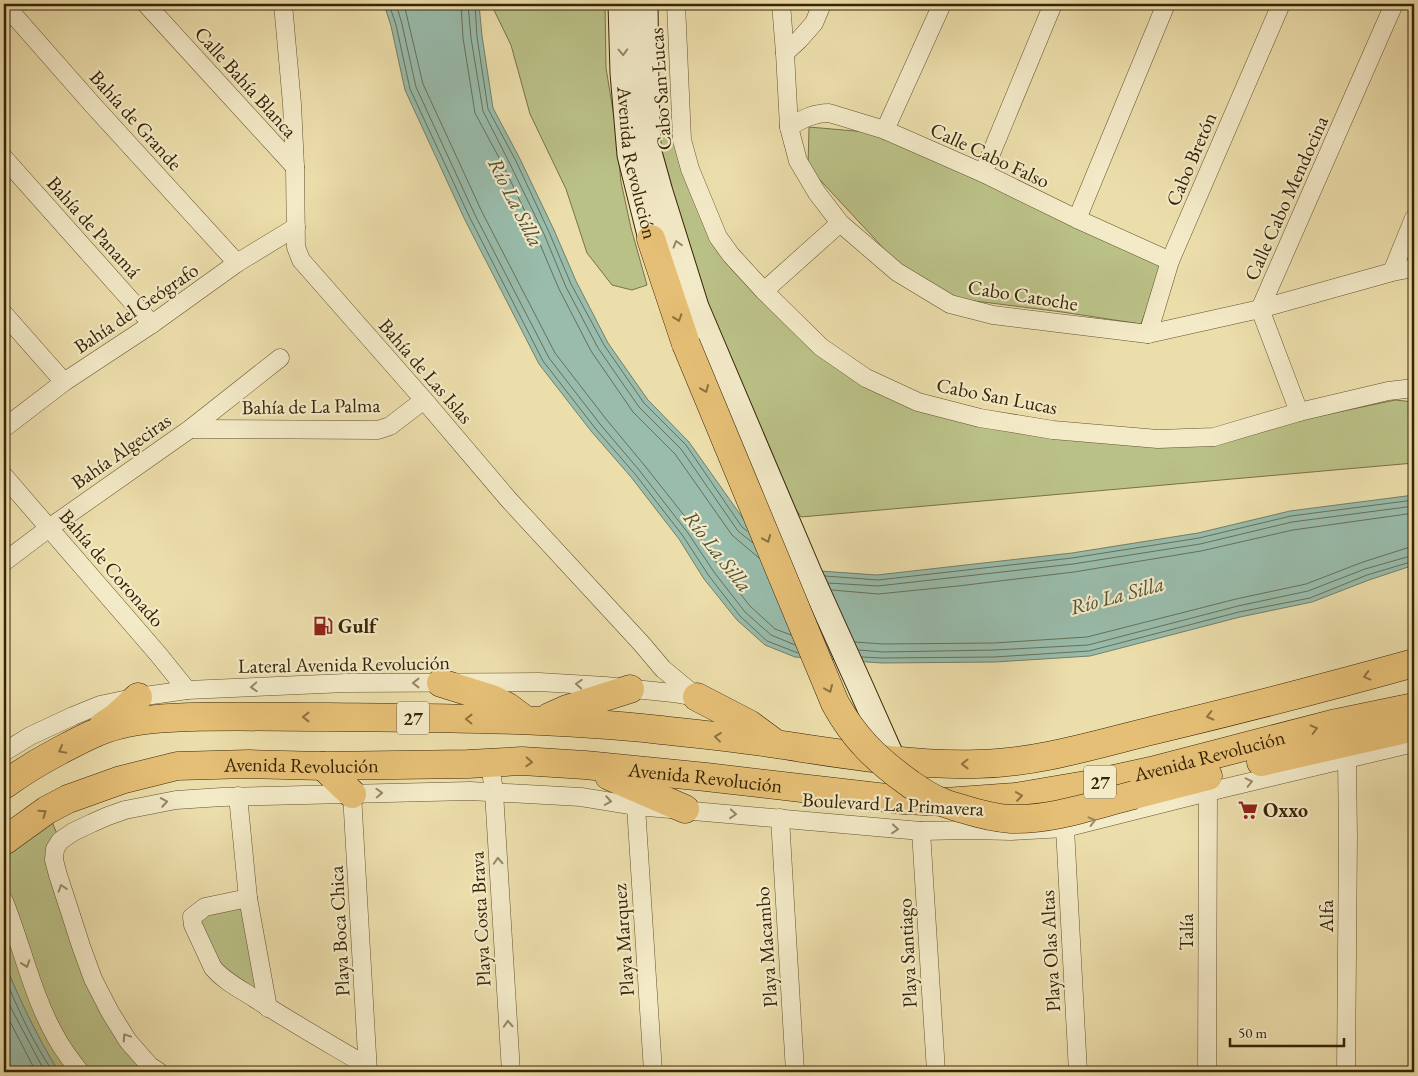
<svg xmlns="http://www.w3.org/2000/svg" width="1418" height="1076" viewBox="0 0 1418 1076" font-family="'EB Garamond',serif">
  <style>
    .green { fill: #bac187; stroke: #787246 }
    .water { fill: #99bcac; stroke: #727f69 }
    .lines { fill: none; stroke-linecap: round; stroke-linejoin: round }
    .shore { stroke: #687058; stroke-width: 1 }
    .minor-casing { stroke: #64522e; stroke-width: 19 }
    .secondary-casing { stroke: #372405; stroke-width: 27 }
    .primary-casing { stroke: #372405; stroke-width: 29 }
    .minor { stroke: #f3eac8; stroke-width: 18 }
    .secondary { stroke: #f3eac8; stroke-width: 25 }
    .primary { stroke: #e6bf76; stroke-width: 28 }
    .primary-bridge-casing { stroke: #372405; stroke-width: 29; stroke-linecap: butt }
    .primary-bridge { stroke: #e6bf76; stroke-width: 28 }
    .oneway { stroke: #958766 }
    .oneway2 { stroke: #8e723e }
    .labels { text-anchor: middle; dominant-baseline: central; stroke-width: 4.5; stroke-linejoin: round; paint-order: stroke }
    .shield { fill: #f3eac8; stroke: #6f5f40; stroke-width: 1 }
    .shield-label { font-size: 19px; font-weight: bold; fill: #372405 }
    .street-label { font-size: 20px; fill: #372405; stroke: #f3eac8 }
    .poi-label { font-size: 20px; font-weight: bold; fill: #372405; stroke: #f3eac8; text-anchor: start }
    .water-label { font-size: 21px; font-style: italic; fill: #545237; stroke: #f3eac8 }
  </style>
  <rect width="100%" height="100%" fill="#ecdeab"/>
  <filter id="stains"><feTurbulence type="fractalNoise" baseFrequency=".004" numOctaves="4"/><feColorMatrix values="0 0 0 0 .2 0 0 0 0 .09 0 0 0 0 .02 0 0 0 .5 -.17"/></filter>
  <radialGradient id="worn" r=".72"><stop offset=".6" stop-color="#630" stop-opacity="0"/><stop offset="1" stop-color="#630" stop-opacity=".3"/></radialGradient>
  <g class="green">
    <polygon points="491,4 605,4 606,68 615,123 621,182 631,228 647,285 632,290 612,285 587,253 566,189 530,114 511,45"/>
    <polygon points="809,127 878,133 1164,262 1141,324 1062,312 959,299 899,265 808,167"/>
    <polygon points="643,134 671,134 719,245 817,349 917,407 1188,444 1395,400 1414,402 1414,463 801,517 758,451"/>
    <polygon points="47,810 60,841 55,849 93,979 159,1072 59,1072 49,1057 22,1005 4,962 4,842"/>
    <polygon points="248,898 268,1008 218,974 198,911"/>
  </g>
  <g class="water">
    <polygon points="384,4 479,4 482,36 493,108 520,159 554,230 576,281 608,343 648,400 689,442 747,524 820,571 877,575 1072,553 1198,533 1290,511 1414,495 1414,565 1369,580 1312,602 1240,617 1090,656 995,662 882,663 795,657 765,645 737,620 704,579 679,539 631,477 591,431 539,364 465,220 405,90 391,26"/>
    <path d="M 4,962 C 20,1000 37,1037 59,1072 L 4,1072 Z"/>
  </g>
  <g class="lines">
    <g class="shore">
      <polyline points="389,4 396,25 410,89 470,218 543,361 595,428 635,474 683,536 709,576 740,616 767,641 798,653"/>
      <polyline points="396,4 402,24 416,87 475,215 549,358 600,424 639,470 688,533 714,572 745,612 771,635 795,645"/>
      <polyline points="404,4 423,84 482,212 555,353 606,419 645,466 694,528 720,568 750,606 775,629 791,635"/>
      <polyline points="461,4 463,38 475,113 504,167 537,237 559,289 591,351 633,412 675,454 732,535 759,558"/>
      <polyline points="468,4 471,38 483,111 510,164 544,234 566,287 598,348 639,407 681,449 738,531 753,543"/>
      <polyline points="475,4 477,37 488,109 516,161 549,232 571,284 604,345 644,403 686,445 742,527 747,531"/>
      <polyline points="825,576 878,580 1072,558 1199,538 1291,516 1414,500"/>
      <polyline points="828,583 878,586 1073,564 1200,544 1292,522 1414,506"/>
      <polyline points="832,590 878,594 958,586 1074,572 1201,551 1293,530 1414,513"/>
      <polyline points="855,642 883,644 994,643 1087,637 1236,599 1306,584 1363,562 1407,548 1414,547"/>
      <polyline points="859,650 883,652 994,650 1088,645 1238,606 1308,591 1365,569 1414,555"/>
      <polyline points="862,657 882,658 994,657 1089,651 1239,612 1310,598 1367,575 1414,561"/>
      <path d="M 4,975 C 17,1008 33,1042 53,1072"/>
      <polyline points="4,991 12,1010 45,1072"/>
      <polyline points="4,1010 36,1072"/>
    </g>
    <defs>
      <g id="minor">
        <polyline points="4,4 92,104 237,263"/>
        <polyline points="146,4 295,167"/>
        <polyline points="283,4 292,104 295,167 296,247 301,260 424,400 509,500 641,643 663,669 697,697"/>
        <polyline points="676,4 682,140 690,169 718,237 731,255 764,291 821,347 866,378 918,402 980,418 1053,430 1158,439 1214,437 1299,412 1388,391 1414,388"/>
        <polyline points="781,4 785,53 789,127 798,161 817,193 840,223 897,272 950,304 993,315 1148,334 1260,309 1392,272 1414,268"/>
        <polyline points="785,53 799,40 814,23 822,4"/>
        <path d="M 789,127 C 802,119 814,113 829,113 L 885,130 L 983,173 L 1077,219 L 1170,261"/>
        <polyline points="885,130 942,4"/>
        <polyline points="4,158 152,324"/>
        <polyline points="983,173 1053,4"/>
        <polyline points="1077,219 1166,4"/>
        <polyline points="1392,272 1414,218"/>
        <polyline points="764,291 840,223"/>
        <polyline points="4,314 64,382"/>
        <polyline points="1148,334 1170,261 1281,4"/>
        <polyline points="1299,412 1260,309 1394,4"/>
        <polyline points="4,428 64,382 152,324 237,263 296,227"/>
        <polyline points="190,429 378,430 390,426 424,400"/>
        <polyline points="4,476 158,654 187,690"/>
        <polyline points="4,562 49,528 190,429 280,358"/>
        <polyline points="4,752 30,736 73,716 100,705 138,697 187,690 346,683 539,682 605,686 673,693 696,697"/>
        <polyline points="490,763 494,792 511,1072"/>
        <polyline points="352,794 368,1072"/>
        <polyline points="238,796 248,898 268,1008"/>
        <polyline points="636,806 653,1072"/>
        <polyline points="780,818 795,1072"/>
        <polyline points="1065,828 1078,1072"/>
        <polyline points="921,831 936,1072"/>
        <path d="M 248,898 L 205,907 L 192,917 L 193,925 L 213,968 C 224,981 240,989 254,998 C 291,1022 330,1044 367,1066"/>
        <path d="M 4,901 C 23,948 33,1000 60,1044 C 66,1054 73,1063 80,1072"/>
        <polyline points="159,1072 150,1066 128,1041 110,1012 93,979 81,946 58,875 54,860 55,849 60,841 73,832 92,823 108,816 125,810 176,800 222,797 470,791 581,797 636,806 921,831 972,830 1011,831 1065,828 1208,792 1414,743"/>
        <polyline points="1207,1072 1208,792"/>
        <polyline points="1346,1072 1348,837 1347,760"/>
      </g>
      <g id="secondary">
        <path id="s1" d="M 621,4 L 623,73 L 630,155 L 651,239 L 662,255"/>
        <polyline points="645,4 646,90 648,149 660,192 696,307 809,573 861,688 893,760"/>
      </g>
      <g id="primary">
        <polyline points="651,239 686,344"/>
        <polyline points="441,683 492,699 508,707 524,719"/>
        <polyline points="697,697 749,724 772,741"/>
        <polyline points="549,717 567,709 630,689"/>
        <polyline points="103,726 115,718 138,697"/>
        <polyline points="1261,762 1414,727"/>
        <polyline points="323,766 352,794"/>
        <polyline points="609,776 685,809"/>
        <path d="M 4,785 C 22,772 40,761 59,751 C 78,741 98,730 119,725 C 142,719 167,718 191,717 C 237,716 283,717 328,717 C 439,718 551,718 661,730 C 699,734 738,738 776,744 C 843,754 910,766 977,764 C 1038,763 1097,744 1155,730 C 1242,709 1328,687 1414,663"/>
        <polyline points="1134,795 1208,776"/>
        <path id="s2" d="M 4,841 L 47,810 L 68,799 L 121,780 L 177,766 L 249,764 L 323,766 L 468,764 L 522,761 L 585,765 L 706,777 L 904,800 L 945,802 L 1015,797 L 1086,785 L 1151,771 L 1332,724 L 1414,707"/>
      </g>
    </defs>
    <use href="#minor" class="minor-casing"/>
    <use href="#secondary" class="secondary-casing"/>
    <use href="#primary" class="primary-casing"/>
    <use href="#minor" class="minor"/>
    <use href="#secondary" class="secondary"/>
    <use href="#primary" class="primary"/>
    <defs>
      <path id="primary-bridge" d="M 686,344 L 835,703 C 854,738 877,760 909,783 C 919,790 930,798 942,802 C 949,805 956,807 963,809 C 979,814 994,818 1011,819 C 1053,820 1094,805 1134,795"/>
    </defs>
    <use href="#primary-bridge" class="primary-bridge-casing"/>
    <use href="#primary-bridge" class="primary-bridge"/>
  </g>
  <defs><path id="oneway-chevron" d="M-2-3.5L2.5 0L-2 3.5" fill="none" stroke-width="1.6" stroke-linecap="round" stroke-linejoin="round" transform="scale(1.25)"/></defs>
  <g class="oneway">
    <use href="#oneway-chevron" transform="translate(623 52) rotate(88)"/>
    <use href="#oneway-chevron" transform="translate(677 244) rotate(-107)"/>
    <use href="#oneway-chevron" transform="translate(416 683) rotate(180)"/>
    <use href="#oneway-chevron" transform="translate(579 684) rotate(-176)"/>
    <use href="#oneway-chevron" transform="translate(254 687) rotate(177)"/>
    <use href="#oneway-chevron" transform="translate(1249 782) rotate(-13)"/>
    <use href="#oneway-chevron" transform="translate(379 793) rotate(-2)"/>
    <use href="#oneway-chevron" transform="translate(608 801) rotate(9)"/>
    <use href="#oneway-chevron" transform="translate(164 802) rotate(-10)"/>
    <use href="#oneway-chevron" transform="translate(733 814) rotate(5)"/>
    <use href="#oneway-chevron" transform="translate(1092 821) rotate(-14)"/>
    <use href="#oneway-chevron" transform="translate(895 829) rotate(5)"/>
    <use href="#oneway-chevron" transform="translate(498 861) rotate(-93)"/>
    <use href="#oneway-chevron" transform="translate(62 888) rotate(-108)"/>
    <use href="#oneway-chevron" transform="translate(26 964) rotate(71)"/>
    <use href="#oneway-chevron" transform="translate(508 1024) rotate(-93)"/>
    <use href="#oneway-chevron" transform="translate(126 1037) rotate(-124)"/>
  </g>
  <g class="oneway2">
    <use href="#oneway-chevron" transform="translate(678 318) rotate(71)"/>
    <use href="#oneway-chevron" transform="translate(705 389) rotate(68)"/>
    <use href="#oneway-chevron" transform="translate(767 539) rotate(68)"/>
    <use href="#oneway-chevron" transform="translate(1367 676) rotate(165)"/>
    <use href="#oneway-chevron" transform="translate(829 689) rotate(67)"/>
    <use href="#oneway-chevron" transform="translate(1210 716) rotate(166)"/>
    <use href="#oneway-chevron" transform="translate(306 717) rotate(-180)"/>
    <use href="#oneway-chevron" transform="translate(469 719) rotate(-179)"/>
    <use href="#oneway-chevron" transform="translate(1314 729) rotate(-14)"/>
    <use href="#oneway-chevron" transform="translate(718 737) rotate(-173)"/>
    <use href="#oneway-chevron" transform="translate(62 750) rotate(151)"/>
    <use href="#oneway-chevron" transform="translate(529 762) rotate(3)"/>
    <use href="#oneway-chevron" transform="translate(965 764) rotate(179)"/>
    <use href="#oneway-chevron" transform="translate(1019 796) rotate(-8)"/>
    <use href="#oneway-chevron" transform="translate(43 813) rotate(-35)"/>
  </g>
  <defs>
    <symbol id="fuel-bare" viewBox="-9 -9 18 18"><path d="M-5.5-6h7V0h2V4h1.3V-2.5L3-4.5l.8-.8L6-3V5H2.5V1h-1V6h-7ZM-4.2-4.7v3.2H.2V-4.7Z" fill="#8f2418" stroke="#f3eac8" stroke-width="2.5" paint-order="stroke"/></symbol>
    <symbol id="supermarket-bare" viewBox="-9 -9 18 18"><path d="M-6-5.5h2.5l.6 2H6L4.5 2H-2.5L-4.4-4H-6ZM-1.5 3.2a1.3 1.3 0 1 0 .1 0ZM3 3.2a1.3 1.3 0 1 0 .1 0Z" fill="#8f2418" stroke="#f3eac8" stroke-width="2.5" paint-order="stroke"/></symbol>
  </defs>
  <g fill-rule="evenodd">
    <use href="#fuel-bare" x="309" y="612" width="28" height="28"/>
    <use href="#supermarket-bare" x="1234" y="796" width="28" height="28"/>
  </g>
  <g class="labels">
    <g class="shield">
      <rect x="397" y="701.5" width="32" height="33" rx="4"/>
      <rect x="1084" y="765.5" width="32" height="33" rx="4"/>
    </g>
    <g class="shield-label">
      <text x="413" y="718">27</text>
      <text x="1100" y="782">27</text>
    </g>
    <g class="street-label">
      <text transform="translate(246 82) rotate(48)">Calle Bahía Blanca</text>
      <text transform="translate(660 89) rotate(-94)">Cabo San Lucas</text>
      <text transform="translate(136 120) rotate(48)">Bahía de Grande</text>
      <text transform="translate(990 155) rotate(25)">Calle Cabo Falso</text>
      <text transform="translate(1191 159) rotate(-67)">Cabo Bretón</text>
      <text stroke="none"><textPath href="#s1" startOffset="160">Avenida Revolución</textPath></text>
      <text transform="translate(1286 198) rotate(-66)">Calle Cabo Mendocina</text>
      <text transform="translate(94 227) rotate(48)">Bahía de Panamá</text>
      <text transform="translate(1023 295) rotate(9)">Cabo Catoche</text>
      <text transform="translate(136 308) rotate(-34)">Bahía del Geógrafo</text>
      <text transform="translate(426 371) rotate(49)">Bahía de Las Islas</text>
      <text transform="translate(997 396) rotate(11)">Cabo San Lucas</text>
      <text transform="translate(311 406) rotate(-1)">Bahía de La Palma</text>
      <text transform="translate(121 451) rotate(-35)">Bahía Algeciras</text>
      <text transform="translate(112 568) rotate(49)">Bahía de Coronado</text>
      <text transform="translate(344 664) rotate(-1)">Lateral Avenida Revolución</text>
      <text stroke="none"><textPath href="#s2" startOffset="1230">Avenida Revolución</textPath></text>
      <text stroke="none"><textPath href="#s2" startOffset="315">Avenida Revolución</textPath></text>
      <text stroke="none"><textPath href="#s2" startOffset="720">Avenida Revolución</textPath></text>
      <text transform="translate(893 804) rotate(3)">Boulevard La Primavera</text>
      <text transform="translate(1326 916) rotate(-90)">Alfa</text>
      <text transform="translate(480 919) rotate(-93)">Playa Costa Brava</text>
      <text transform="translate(339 931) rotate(-93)">Playa Boca Chica</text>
      <text transform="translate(1186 932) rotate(-90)">Talía</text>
      <text transform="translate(623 940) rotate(-94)">Playa Marquez</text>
      <text transform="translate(766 947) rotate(-94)">Playa Macambo</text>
      <text transform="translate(1050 951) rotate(-93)">Playa Olas Altas</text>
      <text transform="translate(907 953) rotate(-93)">Playa Santiago</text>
    </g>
    <g class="poi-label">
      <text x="338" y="626">Gulf</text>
      <text x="1263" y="810">Oxxo</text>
    </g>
    <g class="water-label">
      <text transform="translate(516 202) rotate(63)">Río La Silla</text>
      <text transform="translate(718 551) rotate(52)">Río La Silla</text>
      <text transform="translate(1117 595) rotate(-15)">Río La Silla</text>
    </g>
  </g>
  <rect width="1418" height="1076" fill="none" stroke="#ecdeab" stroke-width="20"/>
  <rect x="5" y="5" width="1408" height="1066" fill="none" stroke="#372405" stroke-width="2.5"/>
  <rect x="10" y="10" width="1398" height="1056" fill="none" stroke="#372405"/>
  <path d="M1230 1038v8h114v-8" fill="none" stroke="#372405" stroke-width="2.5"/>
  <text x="1238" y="1038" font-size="15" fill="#372405" stroke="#f3eac8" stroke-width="4" paint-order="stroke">50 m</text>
  <rect width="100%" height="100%" filter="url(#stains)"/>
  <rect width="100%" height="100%" fill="url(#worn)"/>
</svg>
